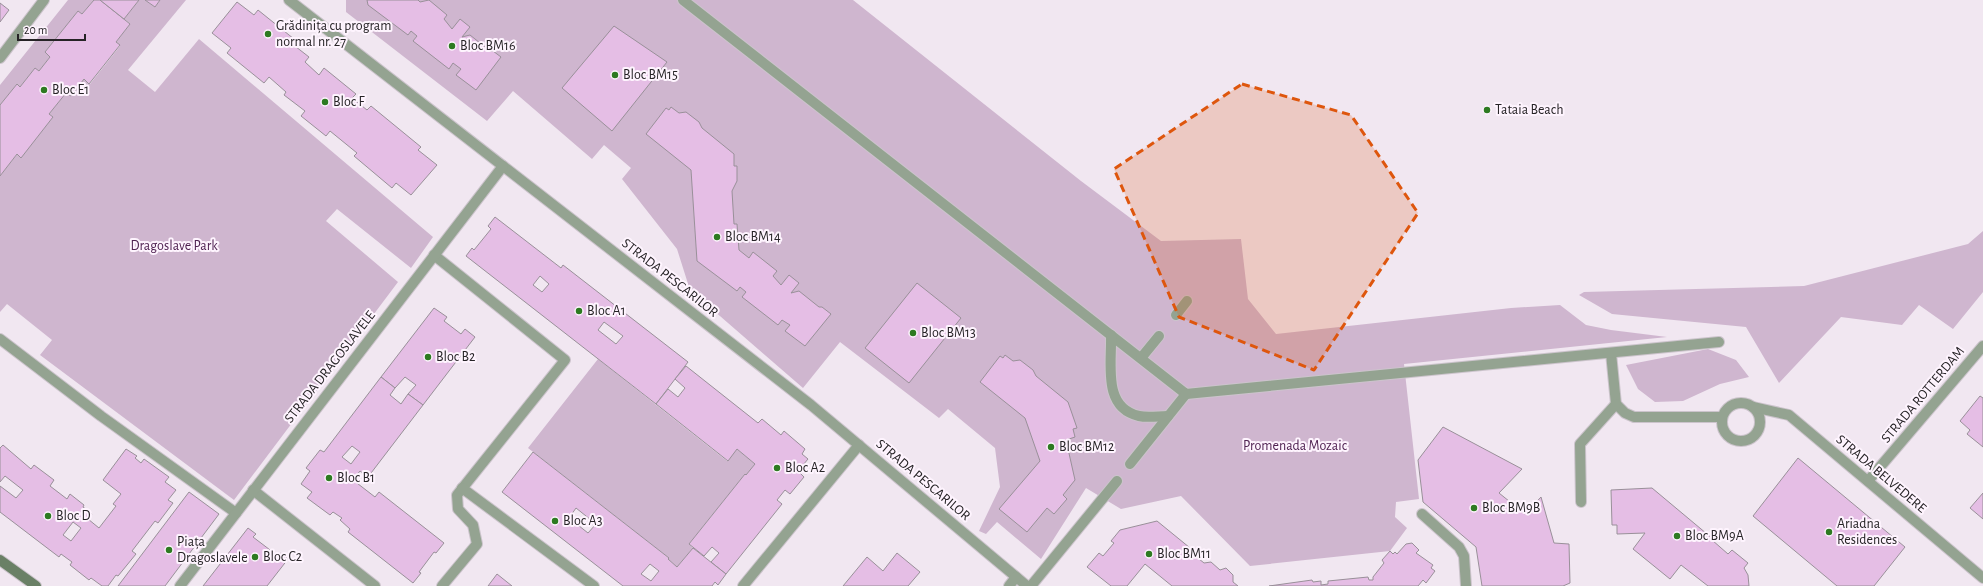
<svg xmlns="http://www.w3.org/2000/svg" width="1983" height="586" viewBox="0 0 1983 586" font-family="'Alegreya Sans',sans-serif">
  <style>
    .green { fill: #cfb6cf }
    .building { fill: #e5bee5; stroke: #999099; fill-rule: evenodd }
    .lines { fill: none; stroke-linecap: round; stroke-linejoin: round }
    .lane-casing { stroke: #ccc4cc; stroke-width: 12 }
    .street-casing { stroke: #ccc4cc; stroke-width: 12 }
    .secondary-casing { stroke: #ccc4cc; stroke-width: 12 }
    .lane { stroke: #94a391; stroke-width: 10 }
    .street { stroke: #94a391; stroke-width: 10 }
    .secondary { stroke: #6a8066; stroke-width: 10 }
    .marked { fill: #de560d; fill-opacity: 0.2; stroke: #de560d; stroke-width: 3; stroke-dasharray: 8 5; stroke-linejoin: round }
    .poi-dot { fill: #2d7a21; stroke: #fef4fe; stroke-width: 1.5 }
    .labels { text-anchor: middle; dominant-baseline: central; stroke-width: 4; stroke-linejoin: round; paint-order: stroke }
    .poi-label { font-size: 14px; fill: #262326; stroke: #fef4fe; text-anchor: start }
    .park-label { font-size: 14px; fill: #502252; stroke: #fef4fe }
    .street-label { font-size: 14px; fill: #262326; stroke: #fef4fe }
  </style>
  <rect width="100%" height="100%" fill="#f1e7f1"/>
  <g class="green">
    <polygon points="68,0 94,0 82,14 78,11 45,52 50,57 39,71 35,68 20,87 17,84 0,105 0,85"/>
    <polygon points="139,0 145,0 155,7 160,0 186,0 128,70 155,92 199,39 433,237 411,268 337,209 326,221 398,282 234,500 40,355 52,340 7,304 0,312 0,176 17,154 21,157 53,117 49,114 66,93 71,96 84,79 90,84 120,46 116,42 130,24 124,19"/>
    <polygon points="346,0 853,0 1081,181 1161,241 1241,239 1248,299 1276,334 1511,308 1560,305 1586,325 1611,330 1667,337 1404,364 1419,499 1396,502 1395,517 1407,528 1390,551 1250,566 1181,496 1121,509 1086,488 1041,559 997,522 986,534 979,531 1000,487 995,448 948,409 939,418 840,342 803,388 690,290 677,249 622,179 631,168 604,145 592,159 513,91 487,121 346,12"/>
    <polygon points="1983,231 1983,292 1953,329 1919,305 1902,325 1841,317 1779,383 1746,327 1612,314 1579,295 1584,292 1804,286 1968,244"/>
    <polygon points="1708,349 1736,360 1749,377 1720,384 1683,401 1655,402 1638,389 1626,365"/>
    <polygon points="598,359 727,461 737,449 755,464 746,475 745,474 689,544 693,548 677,567 668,559 669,558 528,448"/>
  </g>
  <g class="building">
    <polygon points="94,0 100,0 130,24 116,42 120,45 89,84 84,79 71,96 66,93 49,114 53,117 21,158 17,154 0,176 0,105 17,84 20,87 35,68 39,71 50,57 45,52 78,11 82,14"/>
    <polygon points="100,0 139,0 124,19"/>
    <polygon points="145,0 160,0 155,7"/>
    <polygon points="367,0 418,0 420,2 429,0 447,15 444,19 452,29 460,19 470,27 462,37 470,35 490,51 493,51 501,57 476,90 456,75 461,69 453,63 449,69 413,41 417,36 411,31 408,35 368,5"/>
    <polygon points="237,2 254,15 258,10 294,39 291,43 309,57 305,62 319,75 324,68 356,94 352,98 367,110 371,106 421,147 418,150 437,165 411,195 396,183 392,188 354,156 357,153 330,131 326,136 301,116 305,111 284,95 286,92 269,77 264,83 227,53 231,48 212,33"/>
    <polygon points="0,3 9,10 0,22"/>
    <polygon points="614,26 667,62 612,131 562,88"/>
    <polygon points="671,107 679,113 686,112 699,122 702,128 734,154 734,166 737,166 737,181 732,191 734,224 737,224 739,250 749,258 753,252 777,271 773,276 781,285 789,275 799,283 791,293 799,291 819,307 822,307 831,314 805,346 785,331 790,325 782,320 778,325 742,297 746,292 740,287 737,291 697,261 691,170 646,134 666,108 669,110"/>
    <path d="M 495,217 L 561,268 L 563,265 L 688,362 L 656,404 L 466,256 L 472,248 L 474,250 L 491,229 L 488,226 ZM 540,276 L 549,284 L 542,292 L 533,285 ZM 604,322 L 623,336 L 616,344 L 598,330 Z"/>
    <polygon points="917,283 961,318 909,383 865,348"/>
    <polygon points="434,308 447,317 444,321 461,334 465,329 475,337 423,405 408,394 416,385 405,377 395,388 381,377"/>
    <polygon points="1005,355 1013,361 1020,360 1033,370 1036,376 1068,402 1077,428 1073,429 1075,437 1066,440 1075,480 1063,495 1067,499 1054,514 1047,508 1027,532 999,509 1040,461 1025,418 980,382 1000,356 1003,358"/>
    <polygon points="686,366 758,423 762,419 781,435 784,431 805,449 802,454 808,459 798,471 804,477 790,494 785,490 777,500 782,504 726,574 711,562 719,553 712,547 704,556 689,544 745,474 746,475 755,464 737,449 728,461 656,404 668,389 678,397 685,388 675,379"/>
    <path d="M 381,377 L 395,388 L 390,395 L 401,404 L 408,394 L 423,405 L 368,477 L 360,471 L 353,480 L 375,497 L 379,492 L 444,543 L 436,553 L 434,552 L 419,572 L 421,573 L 413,583 L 348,532 L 350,529 L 340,520 L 342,518 L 333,512 L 330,515 L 307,498 L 312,492 L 301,484 L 310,471 L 306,468 L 320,450 L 324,452 ZM 352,446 L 360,452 L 351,464 L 342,457 Z"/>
    <polygon points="1980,396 1983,398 1983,447 1967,434 1970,430 1960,421"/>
    <polygon points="1443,427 1522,469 1499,493 1525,514 1541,497 1554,543 1569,544 1570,583 1563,586 1482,586 1476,547 1423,502 1418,460"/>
    <path d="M 3,445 L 31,469 L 34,465 L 54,480 L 50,486 L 67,499 L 70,494 L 84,505 L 83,507 L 92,514 L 88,519 L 99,528 L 116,506 L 113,504 L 121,494 L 103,480 L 126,449 L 137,456 L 135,458 L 141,463 L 144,459 L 169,477 L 165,482 L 176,490 L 168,500 L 173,503 L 158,523 L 155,521 L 132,551 L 136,554 L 118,576 L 116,575 L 108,586 L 102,586 L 91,578 L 89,580 L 70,565 L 72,562 L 61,554 L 59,557 L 0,512 L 0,486 L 16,498 L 23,490 L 5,476 L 0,482 L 0,448 ZM 73,522 L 81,528 L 71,541 L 63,535 Z"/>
    <path d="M 533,452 L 669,558 L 668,559 L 677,567 L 693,548 L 726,574 L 718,585 L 715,582 L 712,586 L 623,586 L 502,492 ZM 576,508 L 596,524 L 588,533 L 569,518 ZM 650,564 L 659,571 L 651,581 L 641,574 Z"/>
    <polygon points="1798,458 1905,547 1874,586 1837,586 1753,516"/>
    <polygon points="1652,488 1713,539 1712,540 1728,554 1732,550 1748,563 1744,568 1748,575 1749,586 1708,586 1681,565 1670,579 1633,549 1645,533 1617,534 1617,525 1612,525 1611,490"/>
    <polygon points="189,492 219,514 165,586 118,586"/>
    <polygon points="1983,493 1983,519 1970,508"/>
    <polygon points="1157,521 1195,552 1193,554 1204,563 1211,562 1220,570 1226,568 1233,575 1233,582 1238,586 1172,586 1145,564 1127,586 1111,586 1087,567 1099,553 1103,556 1114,543 1111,541 1120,530"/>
    <polygon points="248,528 256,534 253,537 278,556 280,553 288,559 267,586 203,586"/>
    <polygon points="1412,543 1419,550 1416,553 1433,565 1431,568 1435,571 1426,583 1423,580 1418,586 1269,586 1312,580 1313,582 1321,581 1321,585 1328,584 1328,581 1368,577 1369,580 1373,580 1373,577 1384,563 1382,560 1390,551 1393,554 1395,552 1397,554 1406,544"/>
    <polygon points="897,553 920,572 908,586 843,586 867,557 883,571"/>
    <polygon points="497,574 512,586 488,586"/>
  </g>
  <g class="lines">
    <defs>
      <g id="lane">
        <polyline points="434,255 565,360 457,495 458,509 473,525 477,544 442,586"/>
        <polyline points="0,339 101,416 236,513"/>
        <polyline points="1611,353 1616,404 1625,413 1634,417 1722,417"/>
        <circle cx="1741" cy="422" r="19"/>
        <polyline points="462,488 594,586"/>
        <polyline points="253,490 375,586"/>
        <polyline points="1581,502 1580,444 1616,404"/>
        <polyline points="1422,514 1459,547 1464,556 1466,586"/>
        <polyline points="743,586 859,445"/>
      </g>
      <g id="street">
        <polyline points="289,0 811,405 1027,586"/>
        <polyline points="683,0 1186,394 1719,342"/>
        <polyline points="0,58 44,0"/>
        <polyline points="1176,315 1187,301"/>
        <path d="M 1111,335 C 1112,363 1102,408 1139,416 C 1148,418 1159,416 1168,416"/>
        <polyline points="1141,358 1159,336"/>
        <polyline points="1753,407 1789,415 1983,578"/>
        <polyline points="1130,464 1186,394"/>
        <polyline points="1868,481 1983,346"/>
        <polyline points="180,586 503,166"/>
        <polyline points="1009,586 1016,577"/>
        <polyline points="1031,586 1117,481"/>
      </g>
      <polyline id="secondary" points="0,560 36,586"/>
    </defs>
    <use href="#lane" class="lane-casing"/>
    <use href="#street" class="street-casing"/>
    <use href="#secondary" class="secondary-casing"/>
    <use href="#lane" class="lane"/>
    <use href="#street" class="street"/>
    <use href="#secondary" class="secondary"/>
  </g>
  <path class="marked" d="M 1242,84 L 1351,115 L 1418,213 L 1314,370 L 1179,317 L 1114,169 Z"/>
  <g class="poi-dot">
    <circle cx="268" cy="34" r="4"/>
    <circle cx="452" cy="46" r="4"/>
    <circle cx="615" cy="75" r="4"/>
    <circle cx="44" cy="90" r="4"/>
    <circle cx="325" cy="102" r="4"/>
    <circle cx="1487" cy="110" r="4"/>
    <circle cx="717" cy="237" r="4"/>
    <circle cx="579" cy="311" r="4"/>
    <circle cx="913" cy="333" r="4"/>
    <circle cx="428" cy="357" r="4"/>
    <circle cx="1051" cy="447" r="4"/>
    <circle cx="777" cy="468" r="4"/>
    <circle cx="329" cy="478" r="4"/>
    <circle cx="1474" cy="508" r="4"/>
    <circle cx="48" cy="516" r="4"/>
    <circle cx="555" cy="521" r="4"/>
    <circle cx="1829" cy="532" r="4"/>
    <circle cx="1677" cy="536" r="4"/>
    <circle cx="169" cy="550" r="4"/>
    <circle cx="1149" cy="554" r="4"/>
    <circle cx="255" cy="557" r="4"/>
  </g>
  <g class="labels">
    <g class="poi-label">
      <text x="276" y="26">Grădinița cu program<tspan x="276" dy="16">normal nr. 27</tspan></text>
      <text x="460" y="46">Bloc BM16</text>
      <text x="623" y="75">Bloc BM15</text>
      <text x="52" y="90">Bloc E1</text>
      <text x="333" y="102">Bloc F</text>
      <text x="1495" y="110">Tataia Beach</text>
      <text x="725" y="237">Bloc BM14</text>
      <text x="587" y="311">Bloc A1</text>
      <text x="921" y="333">Bloc BM13</text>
      <text x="436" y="357">Bloc B2</text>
      <text x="1059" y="447">Bloc BM12</text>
      <text x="785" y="468">Bloc A2</text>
      <text x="337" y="478">Bloc B1</text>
      <text x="1482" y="508">Bloc BM9B</text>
      <text x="56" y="516">Bloc D</text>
      <text x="563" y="521">Bloc A3</text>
      <text x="1837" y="524">Ariadna<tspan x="1837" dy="16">Residences</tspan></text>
      <text x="1685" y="536">Bloc BM9A</text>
      <text x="177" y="542">Piața<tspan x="177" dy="16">Dragoslavele</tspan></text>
      <text x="1157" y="554">Bloc BM11</text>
      <text x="263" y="557">Bloc C2</text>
    </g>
    <g class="park-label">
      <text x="174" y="246">Dragoslave Park</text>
      <text x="1295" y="446">Promenada Mozaic</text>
    </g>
    <g class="street-label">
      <text transform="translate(670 278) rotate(38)">STRADA PESCARILOR</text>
      <text transform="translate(330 367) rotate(-52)">STRADA DRAGOSLAVELE</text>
      <text transform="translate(1923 395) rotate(-50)">STRADA ROTTERDAM</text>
      <text transform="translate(1881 474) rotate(40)">STRADA BELVEDERE</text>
      <text transform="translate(923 480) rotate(40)">STRADA PESCARILOR</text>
    </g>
  </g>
  <path d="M18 34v6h67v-6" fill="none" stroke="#262326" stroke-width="2"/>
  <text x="24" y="34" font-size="12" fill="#262326" stroke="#fef4fe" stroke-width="3" paint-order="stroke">20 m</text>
</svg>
